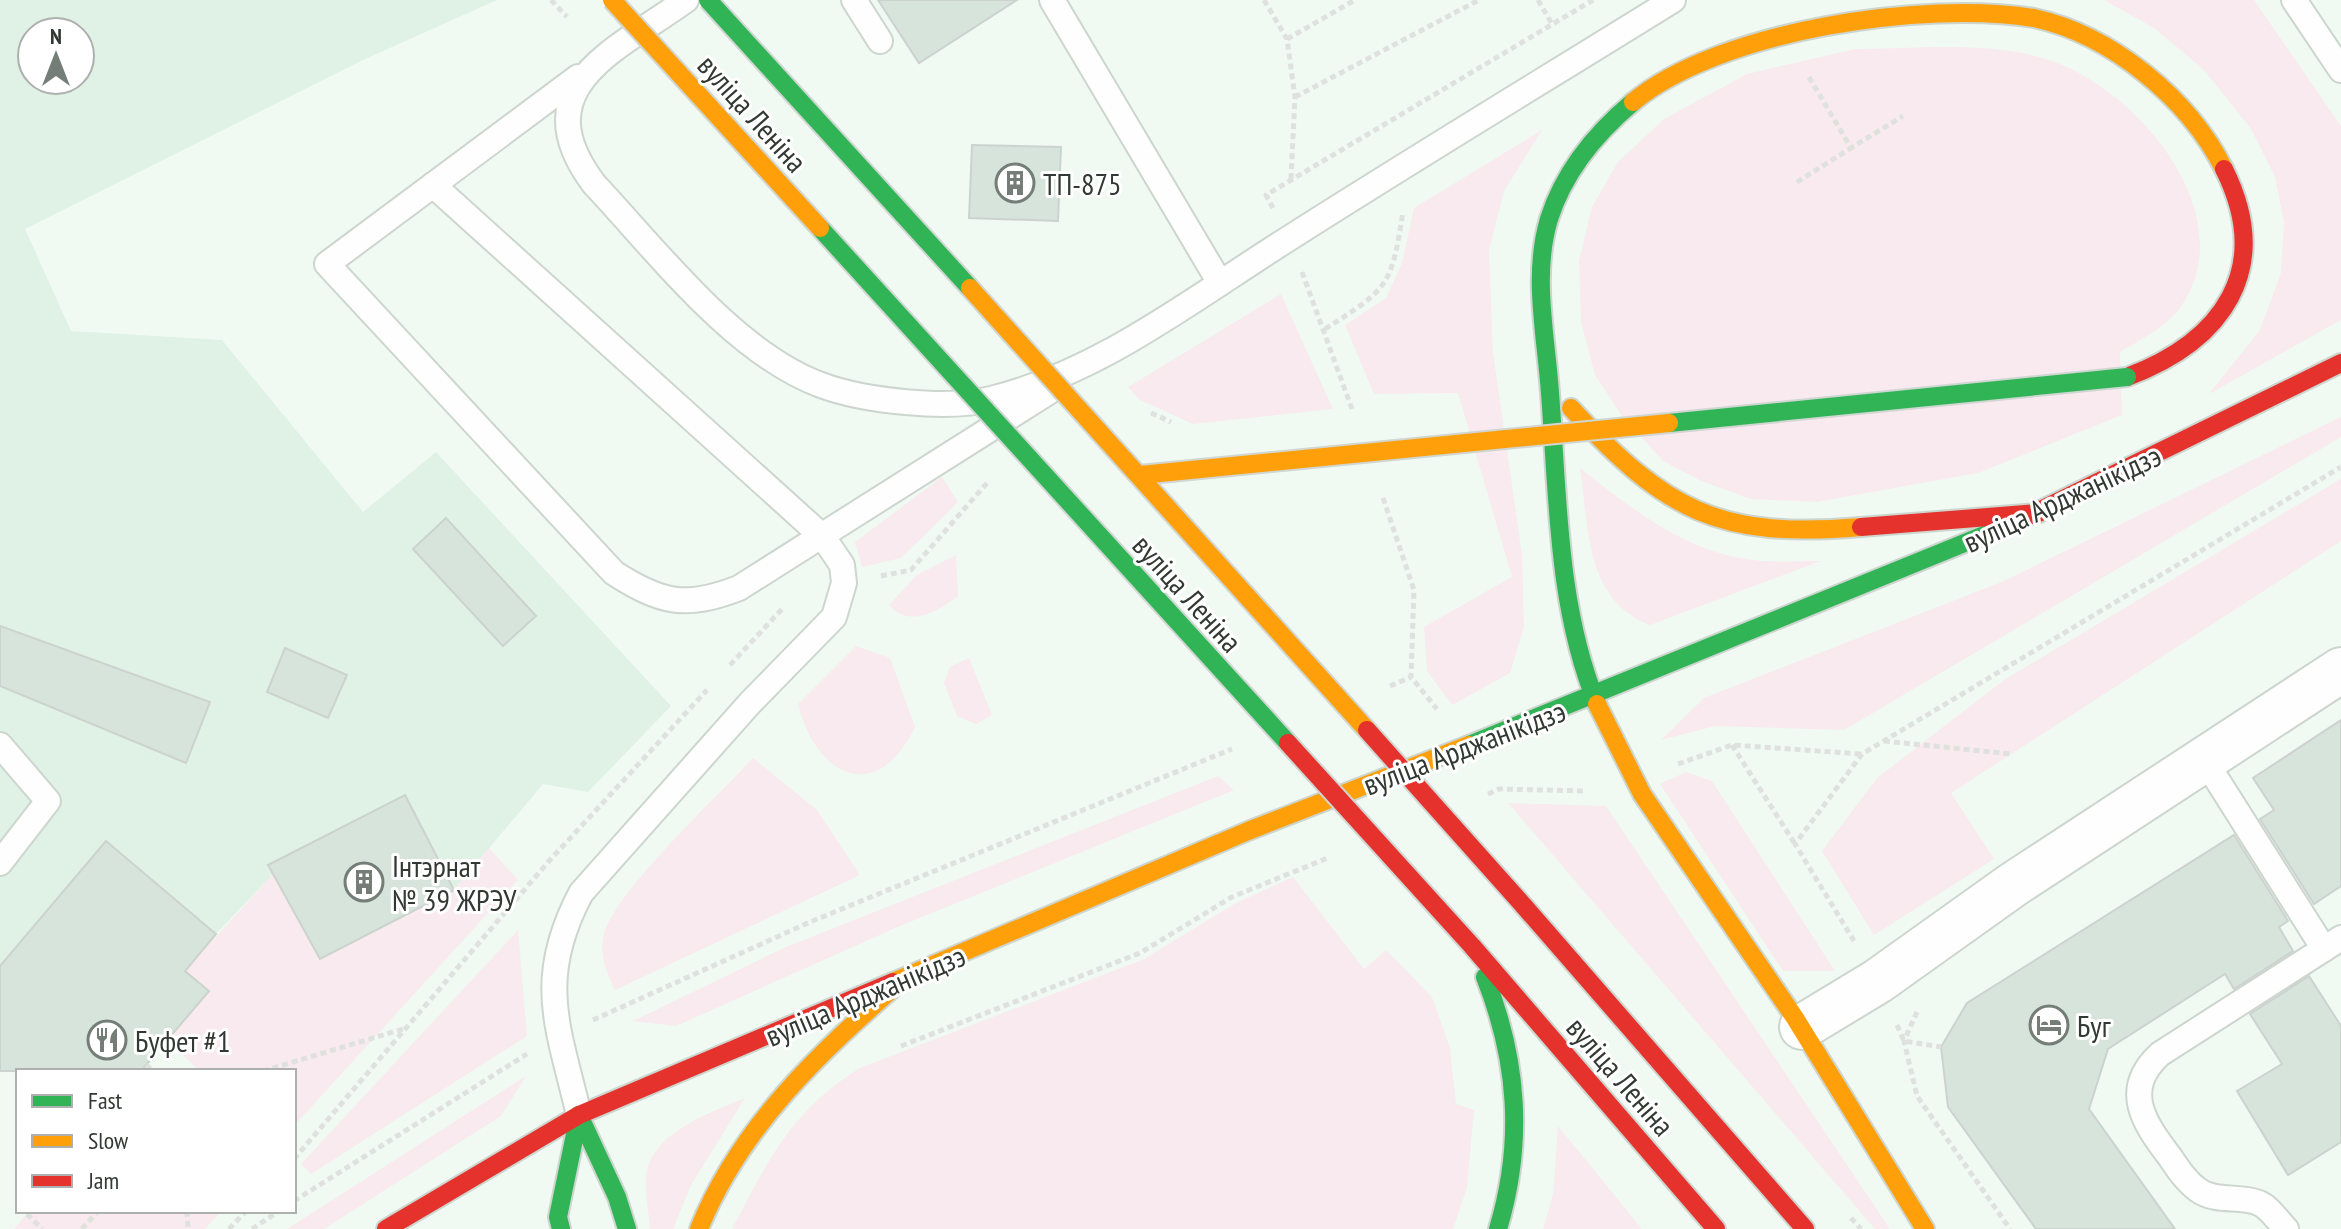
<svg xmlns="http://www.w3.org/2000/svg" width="2341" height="1229" viewBox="0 0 2341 1229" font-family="'PT Sans Narrow',sans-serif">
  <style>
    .built { fill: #e0f1e5; fill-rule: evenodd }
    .green { fill: #f8eaef }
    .building { fill: #d7e4db; stroke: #ccd3ce; stroke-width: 2 }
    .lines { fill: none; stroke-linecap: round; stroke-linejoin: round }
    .lane-casing { stroke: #cdd5cf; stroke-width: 28 }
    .street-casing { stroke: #cdd5cf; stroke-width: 48 }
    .fast-casing { stroke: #cdd5cf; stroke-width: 22 }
    .slow-casing { stroke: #cdd5cf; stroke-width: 22 }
    .jam-casing { stroke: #cdd5cf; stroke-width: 22 }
    .path { stroke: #dfe1df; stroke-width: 5; stroke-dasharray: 6 4; stroke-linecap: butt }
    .lane { stroke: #fdfefd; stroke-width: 24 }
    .street { stroke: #fdfefd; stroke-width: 44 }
    .fast { stroke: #30b455; stroke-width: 18 }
    .slow { stroke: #ff9f0a; stroke-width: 18 }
    .jam { stroke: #e5322d; stroke-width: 18 }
    .fast-bridge-casing { stroke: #d0d6d2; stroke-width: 22; stroke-linecap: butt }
    .slow-bridge-casing { stroke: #d0d6d2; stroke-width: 22; stroke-linecap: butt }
    .jam-bridge-casing { stroke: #d0d6d2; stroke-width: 22; stroke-linecap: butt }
    .path-bridge { stroke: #dfe1df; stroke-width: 5; stroke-dasharray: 6 4; stroke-linecap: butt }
    .fast-bridge { stroke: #30b455; stroke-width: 18 }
    .slow-bridge { stroke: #ff9f0a; stroke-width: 18 }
    .jam-bridge { stroke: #e5322d; stroke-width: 18 }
    .labels { text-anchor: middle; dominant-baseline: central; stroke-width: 6; stroke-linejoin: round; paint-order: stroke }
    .street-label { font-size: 30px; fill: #323934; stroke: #fff }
    .poi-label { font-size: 30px; fill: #323934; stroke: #fff; text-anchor: start }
  </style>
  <rect width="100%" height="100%" fill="#f0faf3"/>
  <path class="built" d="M 0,0 L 497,0 L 363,60 L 25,229 L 71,331 L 222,340 L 363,512 L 436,452 L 671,706 L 588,792 L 543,784 L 454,890 L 405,795 L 271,864 L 273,874 L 216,934 L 106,841 L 0,966 ZM 32,32 L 80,32 L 80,80 L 32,80 Z"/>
  <g class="green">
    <polygon points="2104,0 2254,0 2341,126 2341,320 2209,394 2260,330 2281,273 2284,222 2275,177 2251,129 2204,70 2154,28"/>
    <path d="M 1855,49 C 1917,49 1989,40 2049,60 C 2136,88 2243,213 2182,305 C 2167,327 2142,339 2120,352 L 2122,415 L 1978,473 L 1816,502 L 1751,499 L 1701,481 L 1663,461 L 1622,416 L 1595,375 L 1581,322 L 1579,261 L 1592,207 L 1618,162 L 1664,119 L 1747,74 Z"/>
    <polygon points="1542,130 1504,191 1489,250 1493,353 1522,555 1524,627 1510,673 1452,705 1427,671 1424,627 1512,577 1458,393 1374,394 1345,325 1386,298 1402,263 1414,208"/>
    <polygon points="1281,294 1333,409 1193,424 1140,400 1128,387"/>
    <polygon points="2341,417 2341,437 1844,730 1715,726 1661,740 1704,698 2004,581"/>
    <path d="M 1580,468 C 1632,509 1685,552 1753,560 C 1775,563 1799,561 1821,561 L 1650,625 C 1585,600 1589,528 1580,468 Z"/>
    <polygon points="942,477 958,502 901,558 862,567 855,542"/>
    <polygon points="2341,479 2341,541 1951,793 1994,859 1874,935 1822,851 1877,778 2004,680"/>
    <path d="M 956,555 L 958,596 C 938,611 911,629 889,605 L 917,575 Z"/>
    <path d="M 856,646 L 890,658 L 915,727 C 876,807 816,776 798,704 Z"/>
    <polygon points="969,658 992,715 976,724 957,716 944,683 950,667"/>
    <path d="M 753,758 L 817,810 L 860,875 L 615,990 C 606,972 598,952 605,931 C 619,888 718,796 753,758 Z"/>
    <polygon points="1686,772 1712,781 1835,971 1783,971 1660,784"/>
    <polygon points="1218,776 1234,790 900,926 676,1026 633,1021 786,947"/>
    <polygon points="1508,803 1606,806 1890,1229 1875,1229"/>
    <polygon points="489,848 518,880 294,1126 294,1071 200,1071 167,1041 209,991 185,971 273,874 320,959 454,890"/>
    <path d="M 1293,877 L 1364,969 L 1386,950 L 1432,997 L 1450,1048 L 1456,1104 L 1474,1110 L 1467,1188 L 1453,1229 L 732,1229 C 769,1159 791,1111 860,1068 L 1144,959 L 1236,903 Z"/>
    <polygon points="518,930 527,1036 311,1174 301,1164"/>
    <polygon points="526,1076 501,1116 324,1229 287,1229"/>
    <path d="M 745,1098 L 691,1185 L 673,1229 L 650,1229 C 649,1213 645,1194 646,1178 C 649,1133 710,1113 745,1098 Z"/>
    <polygon points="1558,1126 1642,1229 1543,1229 1553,1195"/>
    <polygon points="29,1211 221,1211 205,1229 14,1229"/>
  </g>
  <g class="building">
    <polygon points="878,0 1017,0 919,63"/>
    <polygon points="972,145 1061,147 1058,221 969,218"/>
    <polygon points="446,518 536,616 503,646 413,549"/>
    <polygon points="0,626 210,702 186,763 0,686"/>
    <polygon points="285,648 347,675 328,718 267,692"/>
    <polygon points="2341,720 2341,886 2314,904 2260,819 2274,810 2253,778"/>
    <polygon points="405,795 454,890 320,959 268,865"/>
    <polygon points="2234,835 2288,921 2279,927 2293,951 2234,989 2225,974 2108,1049 2089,1109 2175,1229 2036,1229 1948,1107 1941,1047 1967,1003"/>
    <polygon points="106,841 216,934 185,971 209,991 141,1071 0,1071 0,966"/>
    <polygon points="2309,976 2341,1026 2341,1142 2288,1175 2237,1091 2282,1064 2250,1014"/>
  </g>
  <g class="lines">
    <defs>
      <g id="lane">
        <path d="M 686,0 C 617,50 521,87 594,184 C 657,251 734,353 821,385 C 864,401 947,410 991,399 C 1101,372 1194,298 1288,239 C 1415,158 1544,80 1673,0"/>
        <polyline points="854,0 880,41"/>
        <polyline points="1052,0 1220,283"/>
        <polyline points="2294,0 2341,70"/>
        <path d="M 578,77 L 327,264 L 614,573 C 661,603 686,609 739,588 L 1058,386"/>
        <path d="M 433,185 L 823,537 L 842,565 L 844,583 L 834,617 L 750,703 L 581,893 C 535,980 558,1026 579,1115"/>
        <polyline points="0,745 48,801 0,863"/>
        <polyline points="2204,759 2324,949"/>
        <path d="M 2286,1229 C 2278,1221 2269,1207 2259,1203 C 2239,1195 2216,1203 2198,1190 C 2186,1181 2178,1169 2170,1157 C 2144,1123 2121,1090 2160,1054 L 2341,938"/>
      </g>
      <polyline id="street" points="1802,1027 1878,981 2014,884 2341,670"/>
      <g id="fast">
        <path d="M 1597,704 C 1557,607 1558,496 1550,393 C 1546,335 1532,276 1549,219 C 1564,172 1596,133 1633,102"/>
        <polyline points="1469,745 2016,522"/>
        <path d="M 1485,977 C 1518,1061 1524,1142 1498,1229"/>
        <polyline points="579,1115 617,1197 627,1229"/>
        <polyline points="561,1229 558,1217 579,1115"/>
      </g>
      <g id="slow">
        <path d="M 1633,102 C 1719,30 1926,0 2034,18 C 2112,35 2189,99 2224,169"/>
        <path d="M 1571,408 C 1666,511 1718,539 1861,527"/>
        <polyline points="1597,704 1642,794 1795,1018 1925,1229"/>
        <polyline points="893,982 1248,831 1469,745"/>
        <path d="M 699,1229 C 741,1125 820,1053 902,980"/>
      </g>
      <g id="jam">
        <path d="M 2127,377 C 2223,341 2274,269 2224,169"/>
        <polyline points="2016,522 2341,363"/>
        <polyline points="1861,527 2039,513"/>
        <polyline points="1523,905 1805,1229"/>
        <polyline points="1472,946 1716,1229"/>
        <polyline points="386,1229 579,1115 893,982"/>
      </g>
    </defs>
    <use href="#lane" class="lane-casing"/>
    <use href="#street" class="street-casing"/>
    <use href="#fast" class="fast-casing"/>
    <use href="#slow" class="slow-casing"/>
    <use href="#jam" class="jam-casing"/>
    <g class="path">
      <polyline points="1264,0 1287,39 1295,97 1291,179"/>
      <polyline points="1538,0 1552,24"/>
      <polyline points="1287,39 1355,0"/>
      <polyline points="1809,77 1851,148 1903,116"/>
      <polyline points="1295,97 1479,0"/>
      <polyline points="1797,182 1851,148"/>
      <polyline points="1273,208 1266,195 1593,0"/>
      <polyline points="1302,272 1352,409"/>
      <path d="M 1325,329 C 1389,288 1391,287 1403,212"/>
      <polyline points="1383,498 1414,590 1411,677 1437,709"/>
      <polyline points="881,576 911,570 987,483"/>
      <polyline points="730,665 783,608"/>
      <polyline points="1390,686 1411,677"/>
      <polyline points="1884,741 2011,754"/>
      <polyline points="1732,745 1795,844"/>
      <polyline points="1678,764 1732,745 1862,754"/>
      <polyline points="1488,794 1499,789 1585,791"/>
      <polyline points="1854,941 1795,844 1862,754 2341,467"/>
      <polyline points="1917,1012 1904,1041 1917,1096 2010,1229"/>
      <polyline points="593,1020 810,922 1232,749"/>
      <polyline points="1897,1025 1904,1041 1941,1047"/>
      <polyline points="901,1046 1140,953 1232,897 1330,857"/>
      <polyline points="146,1065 153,1071"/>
      <polyline points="263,1071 403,1029"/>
      <polyline points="294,1159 549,861 707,690"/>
      <polyline points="294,1201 527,1054"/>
      <polyline points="187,1211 188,1229"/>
      <polyline points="27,1214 42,1229"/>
      <polyline points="1851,1218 1861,1229"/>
      <polyline points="82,1229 98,1211"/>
      <polyline points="229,1229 246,1211"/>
      <polyline points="252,1229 279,1211"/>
    </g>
    <use href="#lane" class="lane"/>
    <use href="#street" class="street"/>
    <use href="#fast" class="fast"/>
    <use href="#slow" class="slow"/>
    <use href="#jam" class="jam"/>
    <defs>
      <g id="fast-bridge">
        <polyline points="708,0 970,288"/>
        <polyline points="820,228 1288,743"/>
        <polyline points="1669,423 2127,377"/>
      </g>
      <g id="slow-bridge">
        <polyline points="612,0 820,228"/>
        <polyline points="970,288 1367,730"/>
        <polyline points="1140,475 1669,423"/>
      </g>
      <g id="jam-bridge">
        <polyline points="1367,730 1523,905"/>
        <polyline points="1288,743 1472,946"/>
      </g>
    </defs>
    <use href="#fast-bridge" class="fast-bridge-casing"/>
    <use href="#slow-bridge" class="slow-bridge-casing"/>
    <use href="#jam-bridge" class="jam-bridge-casing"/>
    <g class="path-bridge">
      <polyline points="551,0 567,17"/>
      <polyline points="1151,413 1171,422"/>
    </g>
    <use href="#fast-bridge" class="fast-bridge"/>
    <use href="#slow-bridge" class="slow-bridge"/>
    <use href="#jam-bridge" class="jam-bridge"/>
  </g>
  <defs>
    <symbol id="building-ring" viewBox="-11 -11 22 22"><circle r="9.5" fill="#fff" stroke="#747d77" stroke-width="1.5"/><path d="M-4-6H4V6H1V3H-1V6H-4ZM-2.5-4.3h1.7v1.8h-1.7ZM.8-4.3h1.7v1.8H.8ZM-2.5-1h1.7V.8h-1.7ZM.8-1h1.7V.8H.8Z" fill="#747d77"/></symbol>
    <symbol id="hotel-ring" viewBox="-11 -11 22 22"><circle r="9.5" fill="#fff" stroke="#747d77" stroke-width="1.5"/><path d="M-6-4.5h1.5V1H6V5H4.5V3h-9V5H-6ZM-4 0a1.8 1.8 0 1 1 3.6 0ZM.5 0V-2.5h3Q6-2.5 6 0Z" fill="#747d77"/></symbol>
    <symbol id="restaurant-ring" viewBox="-11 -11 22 22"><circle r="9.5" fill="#fff" stroke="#747d77" stroke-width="1.5"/><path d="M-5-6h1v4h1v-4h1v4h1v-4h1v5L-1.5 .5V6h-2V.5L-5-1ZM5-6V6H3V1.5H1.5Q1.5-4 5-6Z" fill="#747d77"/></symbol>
  </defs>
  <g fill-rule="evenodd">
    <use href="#building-ring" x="993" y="161" width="44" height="44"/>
    <use href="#building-ring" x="342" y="860" width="44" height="44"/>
    <use href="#hotel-ring" x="2027" y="1003" width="44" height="44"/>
    <use href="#restaurant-ring" x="85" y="1018" width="44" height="44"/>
  </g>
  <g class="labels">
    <g class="street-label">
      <text transform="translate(753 113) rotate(48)">вуліца Леніна</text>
      <text transform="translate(2062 498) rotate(-25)">вуліца Арджанікідзэ</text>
      <text transform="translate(1188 593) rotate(48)">вуліца Леніна</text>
      <text transform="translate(1464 747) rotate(-21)">вуліца Арджанікідзэ</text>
      <text transform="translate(865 995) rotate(-23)">вуліца Арджанікідзэ</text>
      <text transform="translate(1621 1076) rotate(49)">вуліца Леніна</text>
    </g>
    <g class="poi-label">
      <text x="1043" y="183">ТП-875</text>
      <text x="392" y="865">Інтэрнат<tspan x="392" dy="34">№ 39 ЖРЭУ</tspan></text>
      <text x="2077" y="1025">Буг</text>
      <text x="135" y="1040">Буфет #1</text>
    </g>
  </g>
  <rect x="16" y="1069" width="280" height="144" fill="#ffffff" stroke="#adb0ae" stroke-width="2"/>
  <rect x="32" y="1095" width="40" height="12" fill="#30b455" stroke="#adb0ae" stroke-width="2"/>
  <text x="88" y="1109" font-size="24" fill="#323934">Fast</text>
  <rect x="32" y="1135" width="40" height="12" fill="#ff9f0a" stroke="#adb0ae" stroke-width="2"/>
  <text x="88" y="1149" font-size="24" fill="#323934">Slow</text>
  <rect x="32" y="1175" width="40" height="12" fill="#e5322d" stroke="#adb0ae" stroke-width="2"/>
  <text x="88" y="1189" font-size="24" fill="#323934">Jam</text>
  <g transform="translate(56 56)"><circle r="38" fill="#ffffff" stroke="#adb0ae" stroke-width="2"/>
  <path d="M0-6L14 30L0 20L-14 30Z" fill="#747d77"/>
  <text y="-12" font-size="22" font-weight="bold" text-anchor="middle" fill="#323934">N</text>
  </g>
</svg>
